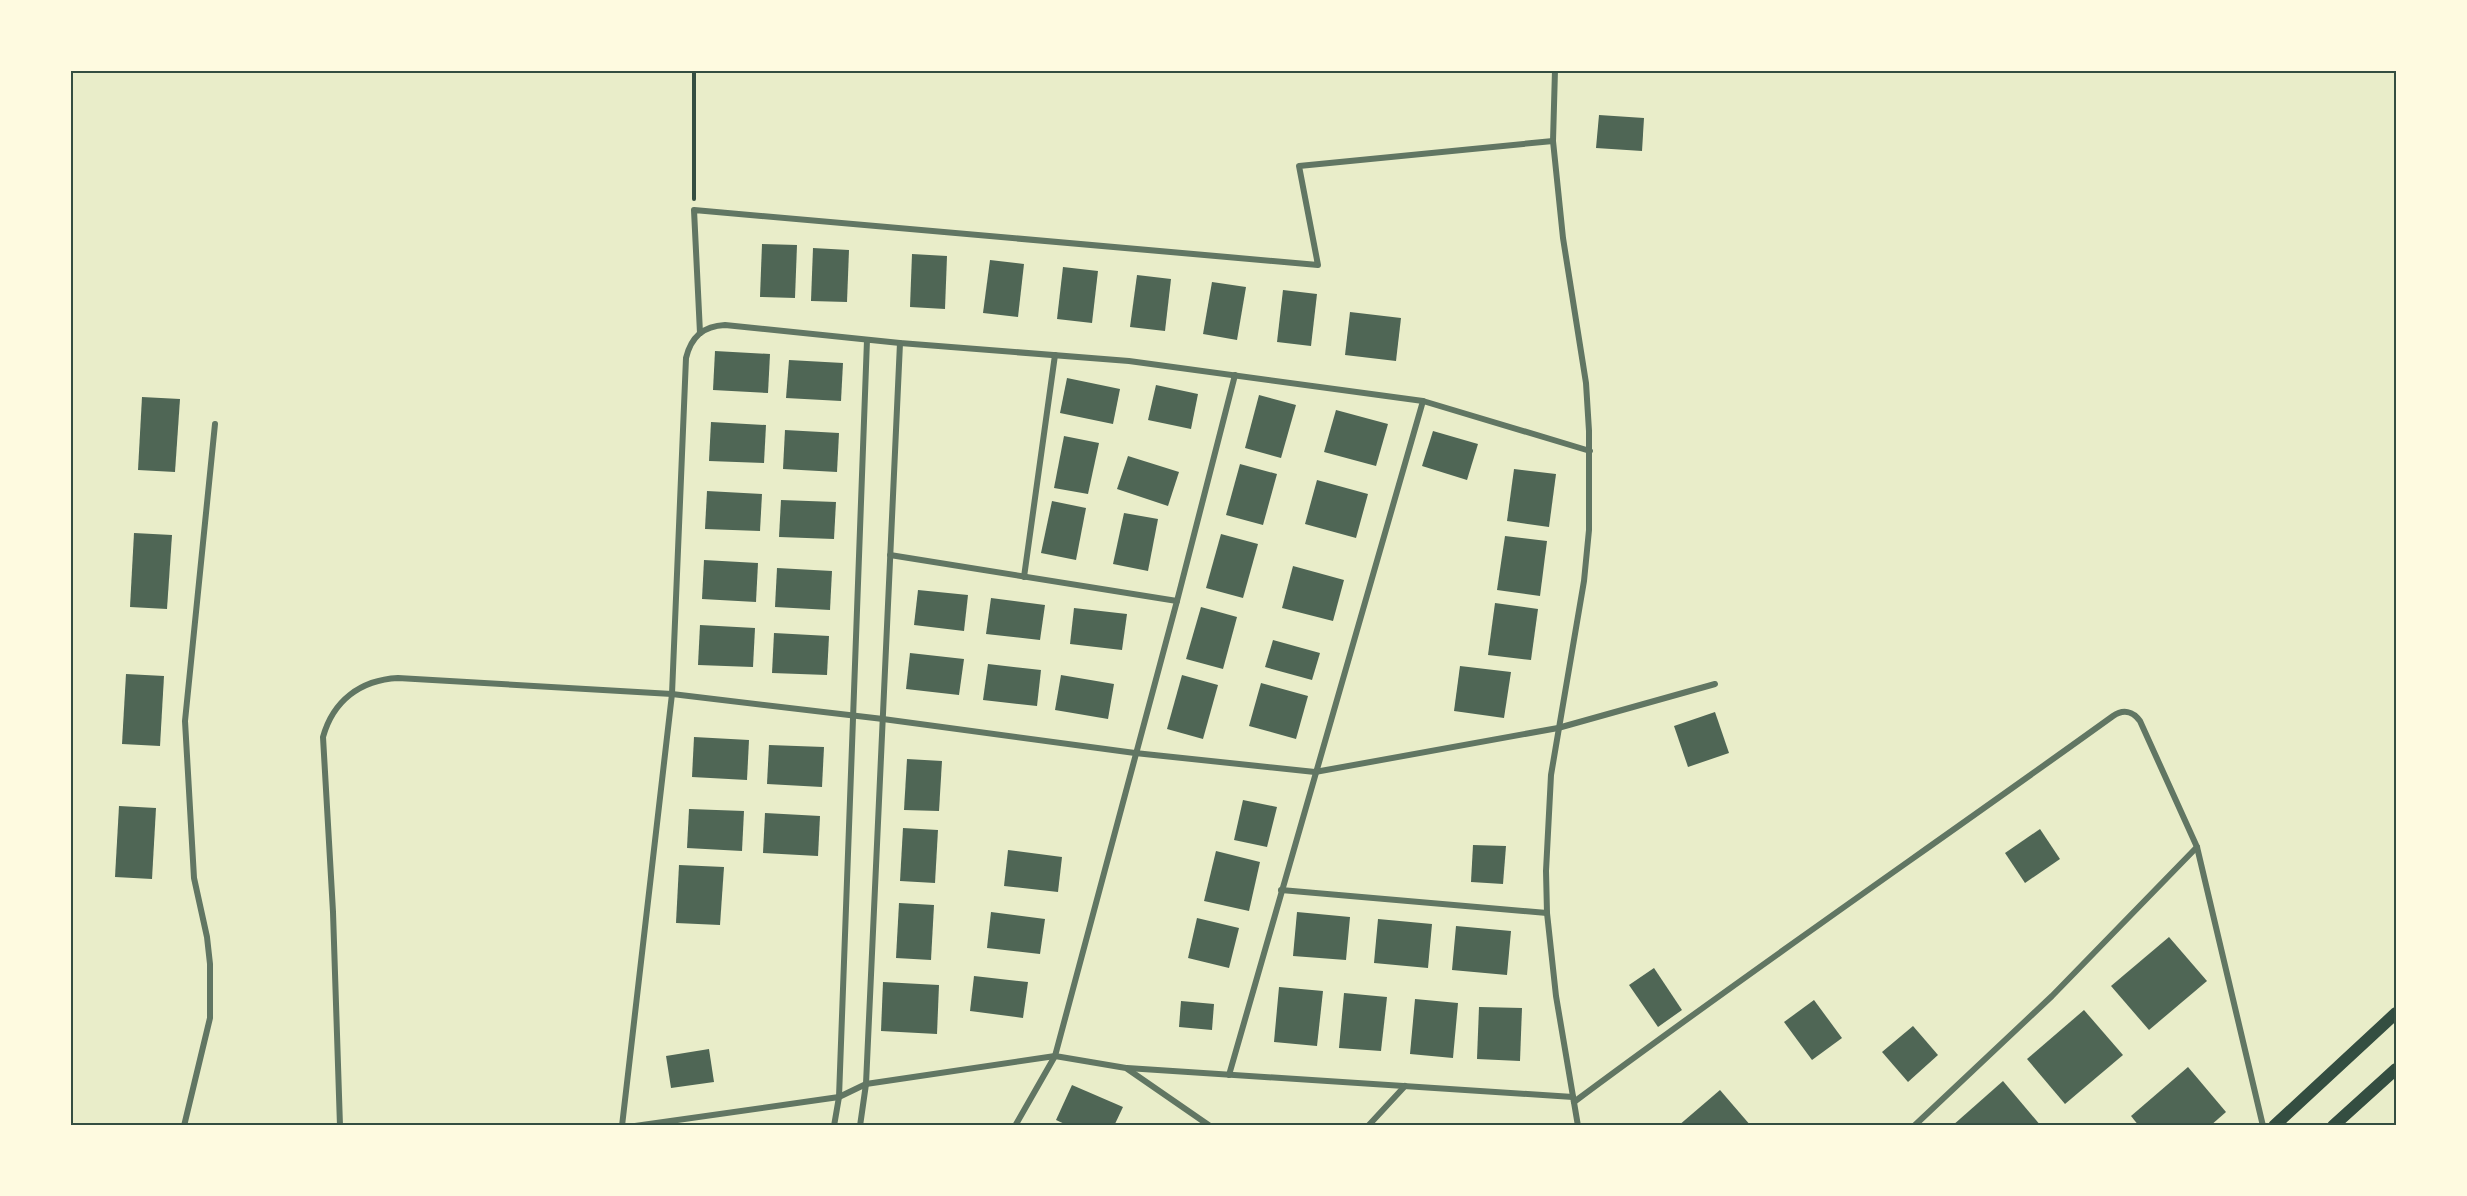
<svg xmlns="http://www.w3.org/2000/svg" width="2467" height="1196" viewBox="0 0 2467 1196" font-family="Figtree,sans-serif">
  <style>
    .building { fill: #4f6655 }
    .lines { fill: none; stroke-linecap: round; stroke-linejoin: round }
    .path { stroke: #344e41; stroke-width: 4 }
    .minor { stroke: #617663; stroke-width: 6 }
    .secondary { stroke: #344e41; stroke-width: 12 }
    .neatline { fill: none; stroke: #344e41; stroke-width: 2 }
  </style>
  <rect width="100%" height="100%" fill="#e9edc9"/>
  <g class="building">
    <polygon points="1599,115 1644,118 1642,151 1596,148"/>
    <polygon points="762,244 797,245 795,298 760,297"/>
    <polygon points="813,248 849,250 847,302 811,301"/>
    <polygon points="912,254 947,256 945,309 910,307"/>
    <polygon points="990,260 1024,264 1018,317 983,313"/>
    <polygon points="1063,267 1098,271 1092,323 1057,319"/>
    <polygon points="1137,275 1171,279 1165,331 1130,327"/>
    <polygon points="1212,282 1246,287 1237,340 1203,334"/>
    <polygon points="1283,290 1317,294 1311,346 1277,342"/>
    <polygon points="1350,312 1401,318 1396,361 1345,355"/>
    <polygon points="715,351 770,354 768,393 713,390"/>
    <polygon points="789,360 843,363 841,401 786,398"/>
    <polygon points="1067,378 1120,389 1113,424 1060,413"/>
    <polygon points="1156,385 1198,394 1191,429 1148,420"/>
    <polygon points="1259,395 1296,405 1281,458 1245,448"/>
    <polygon points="142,397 180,399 175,472 138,470"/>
    <polygon points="1336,410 1388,424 1376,466 1324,452"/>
    <polygon points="711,422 766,425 764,463 709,461"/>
    <polygon points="785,430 839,433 837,472 783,469"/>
    <polygon points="1433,431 1478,444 1467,480 1422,466"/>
    <polygon points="1064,436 1099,443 1088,494 1054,488"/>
    <polygon points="1128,456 1179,472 1168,506 1117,489"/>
    <polygon points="1240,464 1277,474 1263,525 1226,515"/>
    <polygon points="1514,469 1556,474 1549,527 1507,521"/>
    <polygon points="1317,480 1368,494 1356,538 1305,524"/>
    <polygon points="707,491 762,494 760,531 705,529"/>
    <polygon points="781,500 836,502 834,539 779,537"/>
    <polygon points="1052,501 1086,508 1076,560 1041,553"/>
    <polygon points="1124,513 1158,519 1148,571 1113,564"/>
    <polygon points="134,533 172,535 167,609 130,607"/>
    <polygon points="1221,534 1258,544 1243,598 1206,588"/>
    <polygon points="1505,536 1547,541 1540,596 1497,590"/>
    <polygon points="704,560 758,563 756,602 702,599"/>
    <polygon points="1293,566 1344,580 1333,621 1282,608"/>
    <polygon points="777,568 832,571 830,610 775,607"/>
    <polygon points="918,590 968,595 964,631 914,625"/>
    <polygon points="991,598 1045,605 1040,640 986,634"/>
    <polygon points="1495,603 1538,609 1531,660 1488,655"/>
    <polygon points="1201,607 1237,617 1223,669 1186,659"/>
    <polygon points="1074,608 1127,614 1122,650 1070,644"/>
    <polygon points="700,625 755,628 753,667 698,665"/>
    <polygon points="774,633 829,636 827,675 772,673"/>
    <polygon points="1273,640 1320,653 1312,680 1265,667"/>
    <polygon points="910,653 964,659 959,695 906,689"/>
    <polygon points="988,664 1041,670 1037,706 983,700"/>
    <polygon points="1460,666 1511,672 1504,718 1454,711"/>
    <polygon points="126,674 164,676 160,746 122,744"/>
    <polygon points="1061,675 1114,684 1108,719 1055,710"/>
    <polygon points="1182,675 1218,685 1203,739 1167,729"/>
    <polygon points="1261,683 1308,696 1296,739 1249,726"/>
    <polygon points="1715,712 1729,753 1688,767 1674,726"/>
    <polygon points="694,737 749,740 747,780 692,777"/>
    <polygon points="769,745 824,747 822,787 767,784"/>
    <polygon points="907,759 942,761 939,811 904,810"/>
    <polygon points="1243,800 1277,807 1267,847 1234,840"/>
    <polygon points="119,806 156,808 152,879 115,877"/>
    <polygon points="689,809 744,811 742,851 687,848"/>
    <polygon points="765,813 820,816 818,856 763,853"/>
    <polygon points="903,828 938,830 935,883 900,881"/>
    <polygon points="2040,829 2060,859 2025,883 2005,853"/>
    <polygon points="1473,845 1506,846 1503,884 1471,882"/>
    <polygon points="1008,850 1062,857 1058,892 1004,886"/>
    <polygon points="1216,851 1260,862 1249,911 1204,901"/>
    <polygon points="679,865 724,867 720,925 676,923"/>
    <polygon points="899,903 934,905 931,960 896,958"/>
    <polygon points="991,912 1045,919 1040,954 987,948"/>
    <polygon points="1297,912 1350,917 1346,960 1293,956"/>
    <polygon points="1197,918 1239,928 1229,968 1188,958"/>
    <polygon points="1378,919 1432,924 1428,968 1374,963"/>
    <polygon points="1456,926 1511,931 1507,975 1452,970"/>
    <polygon points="2169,937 2207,981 2149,1030 2111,986"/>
    <polygon points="1654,968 1682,1010 1658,1027 1629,985"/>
    <polygon points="974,976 1028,982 1023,1018 970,1011"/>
    <polygon points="883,982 939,985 937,1034 881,1031"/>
    <polygon points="1279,987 1323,991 1317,1046 1274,1042"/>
    <polygon points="1344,993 1387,997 1381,1051 1339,1048"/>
    <polygon points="1415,999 1458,1003 1453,1058 1410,1054"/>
    <polygon points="1814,1000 1842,1038 1812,1060 1784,1022"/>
    <polygon points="1181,1001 1214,1004 1212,1030 1179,1027"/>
    <polygon points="1479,1007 1522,1008 1520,1061 1477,1059"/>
    <polygon points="2084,1010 2123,1055 2065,1104 2027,1059"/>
    <polygon points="1913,1026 1938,1055 1908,1082 1882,1052"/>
    <polygon points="709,1049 714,1082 671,1088 666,1056"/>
    <polygon points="2188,1067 2226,1112 2210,1126 2139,1126 2131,1116"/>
    <polygon points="2003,1081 2041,1126 1952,1126"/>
    <polygon points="1072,1085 1123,1107 1114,1126 1069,1126 1056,1120"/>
    <polygon points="1720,1090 1751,1126 1678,1126"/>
  </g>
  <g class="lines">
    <polyline class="path" points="694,70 694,199"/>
    <g class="minor">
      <polyline points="1555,70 1553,141 1563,238 1586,383 1589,431 1589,530 1584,581 1551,775 1546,871 1547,913 1556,996 1578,1126"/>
      <polyline points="700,333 694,210 1318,265 1299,166 1553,141"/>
      <polyline points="890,555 1177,601"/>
      <polyline points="1024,577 1055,355"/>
      <polyline points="1281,890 1547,913"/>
      <polyline points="1127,1068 1573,1097"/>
      <polyline points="1229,1075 1423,401"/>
      <path d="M 1574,1102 C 1751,970 1934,845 2113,716 C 2123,709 2133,711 2140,721 L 2197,847 L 2263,1126"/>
      <polyline points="184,1126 210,1018 210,964 207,937 194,878 185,721 215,424"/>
      <path d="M 340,1126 L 333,912 L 323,737 C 333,701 360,680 398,678 L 672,694 L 883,719 L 1135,753 L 1315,772 L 1558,728 L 1715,684"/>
      <path d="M 622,1126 L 672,694 L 686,358 C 691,337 703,326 725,325 L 900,343 L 1129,361 L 1423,401 L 1590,451"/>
      <polyline points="635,1126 839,1097 866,1084 1055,1056 1126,1068 1210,1126"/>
      <polyline points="834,1126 839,1097 867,340"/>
      <polyline points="860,1126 866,1084 900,343"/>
      <polyline points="1015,1126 1055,1056 1177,601 1235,375"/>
      <polyline points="1368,1126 1405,1086"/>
      <polyline points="1914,1126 2052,996 2197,847"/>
    </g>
    <g class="secondary">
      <polyline points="2274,1126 2396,1013"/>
      <polyline points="2333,1126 2396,1069"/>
    </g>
  </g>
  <rect width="2467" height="1196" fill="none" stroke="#fefae0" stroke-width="144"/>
  <rect x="72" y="72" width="2323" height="1052" class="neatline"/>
</svg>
